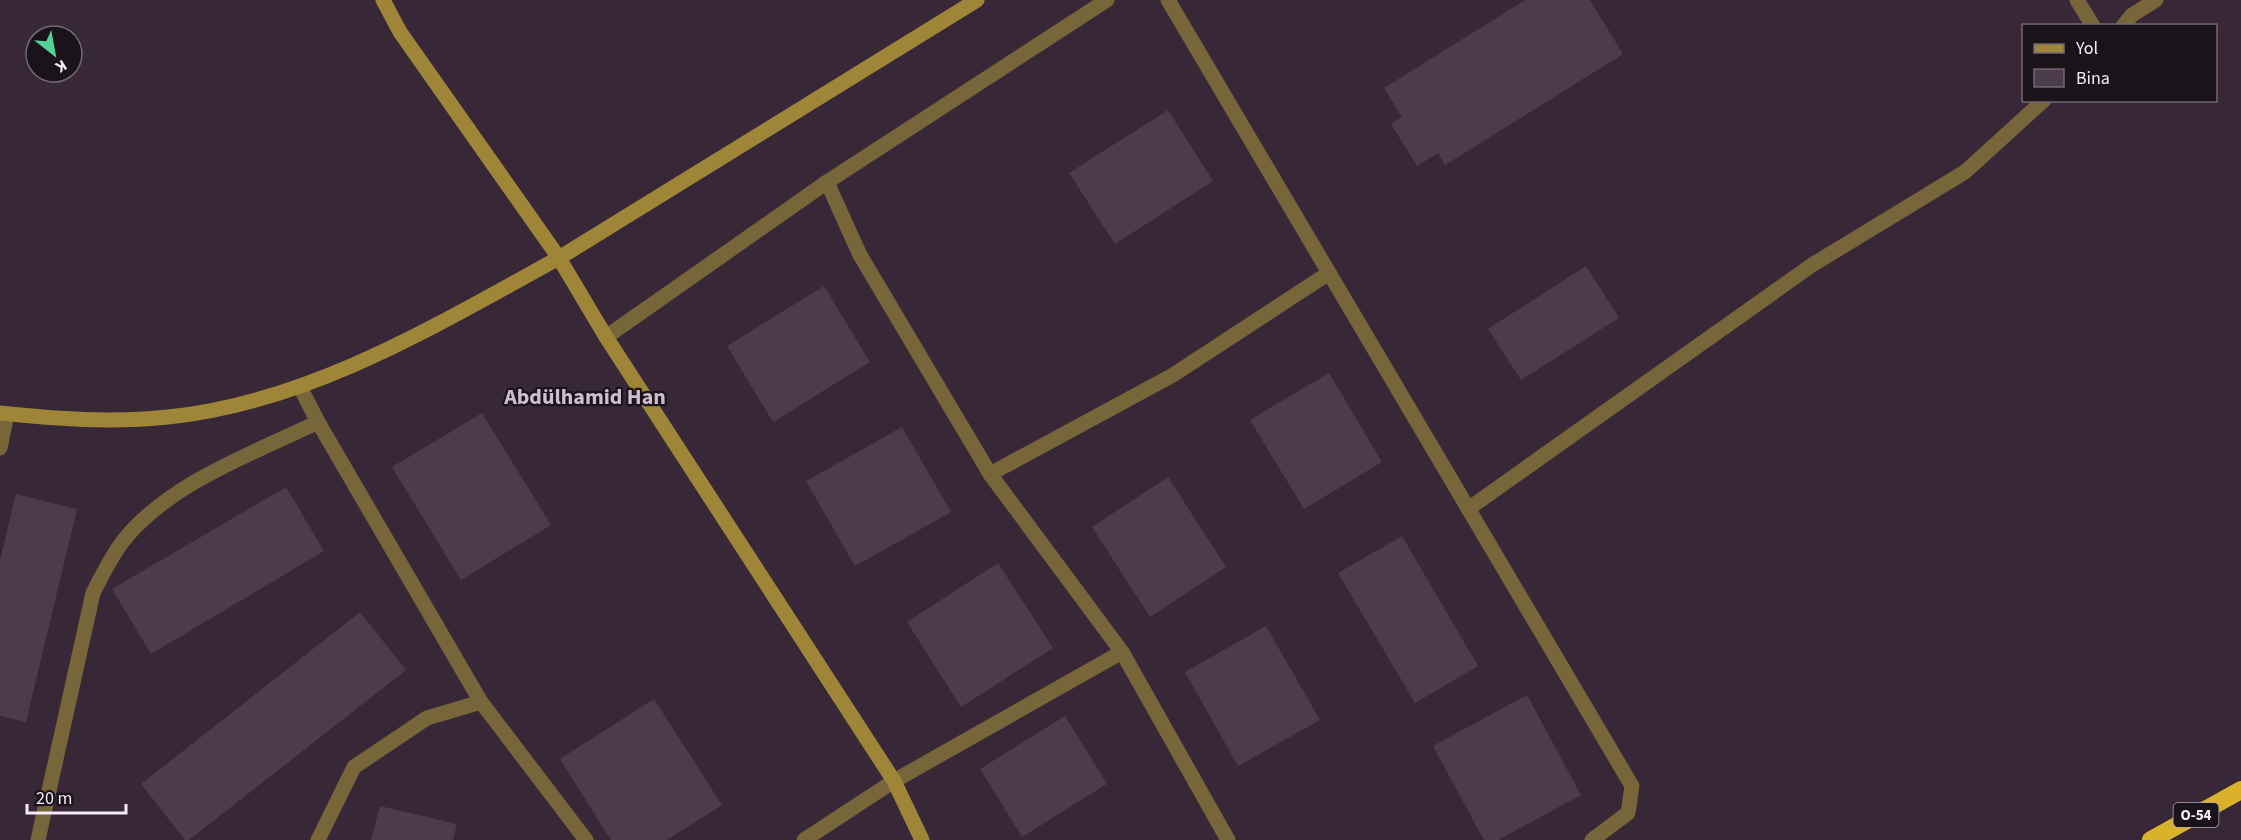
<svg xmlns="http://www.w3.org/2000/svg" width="2241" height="840" viewBox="0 0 2241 840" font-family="'Source Sans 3',sans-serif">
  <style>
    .building { fill: #4c3b4c }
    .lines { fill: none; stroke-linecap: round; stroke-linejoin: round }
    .street { stroke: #766639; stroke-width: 15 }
    .secondary { stroke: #9e8538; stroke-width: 15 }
    .highway { stroke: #dab12b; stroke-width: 18 }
    .labels { text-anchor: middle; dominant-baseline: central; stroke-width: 4.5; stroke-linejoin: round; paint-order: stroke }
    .shield { fill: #1a131a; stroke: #b4abb4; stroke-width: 1.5 }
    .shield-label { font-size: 15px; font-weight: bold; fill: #f6ecf6 }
    .district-label { font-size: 22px; font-weight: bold; fill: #d0bcd0; stroke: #1a131a }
  </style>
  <rect width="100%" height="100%" fill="#372737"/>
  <g class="building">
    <polygon points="1525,0 1590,0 1623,54 1445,165 1438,153 1417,166 1391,124 1402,117 1384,88"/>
    <polygon points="1168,110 1213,181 1115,244 1069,173"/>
    <polygon points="1586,266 1619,318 1521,380 1488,329"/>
    <polygon points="824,286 870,362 773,422 727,346"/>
    <polygon points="1329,373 1382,462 1304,509 1250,420"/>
    <polygon points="482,413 551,525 461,580 392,467"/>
    <polygon points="902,427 951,512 855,566 806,481"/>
    <polygon points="1168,477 1226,567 1150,617 1092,527"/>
    <polygon points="286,487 324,551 151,654 112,589"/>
    <polygon points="16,494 77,509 26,722 0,716 0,560"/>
    <polygon points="1402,536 1478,666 1415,703 1338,573"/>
    <polygon points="998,563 1053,648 961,707 907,622"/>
    <polygon points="360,612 406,670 189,840 185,840 141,784"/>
    <polygon points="1266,626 1320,720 1238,766 1185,672"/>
    <polygon points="1527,695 1581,795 1498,840 1484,840 1433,746"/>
    <polygon points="654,699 722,805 667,840 611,840 560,759"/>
    <polygon points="1065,716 1107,784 1022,837 980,769"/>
    <polygon points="380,806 457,824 453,840 371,840"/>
  </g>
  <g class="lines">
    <g class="street">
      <polyline points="1168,0 1632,786 1628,813 1592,840"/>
      <polyline points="2077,0 2093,26"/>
      <polyline points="2123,26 2132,15 2156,0"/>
      <polyline points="827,182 860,255 990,474 1122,652 1228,840"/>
      <polyline points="606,337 827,182 1107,0"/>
      <polyline points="300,387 318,422 481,702 586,840"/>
      <polyline points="0,448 7,414"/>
      <polyline points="990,474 1173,375 1329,273"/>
      <polyline points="1468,509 1812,265 1965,172 2044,100"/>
      <path d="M 38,840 L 93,593 C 102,575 111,557 123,541 C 169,483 252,454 318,422"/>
      <polyline points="318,840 354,767 427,718 481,702"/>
      <polyline points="804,840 894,781 1122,652"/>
    </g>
    <g class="secondary">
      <path d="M 0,413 C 56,419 112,423 168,417 C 309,403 438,324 559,258 L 400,32 L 383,0"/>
      <polyline points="922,840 894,781 606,337 559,258 977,0"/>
    </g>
    <polyline class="highway" points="2151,840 2241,790"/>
  </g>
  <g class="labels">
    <rect class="shield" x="2173.5" y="803" width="45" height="24" rx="4.5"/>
    <g class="shield-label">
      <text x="2196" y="815">O-54</text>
    </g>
    <g class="district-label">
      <text x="585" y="397">Abdülhamid Han</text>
    </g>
  </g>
  <rect x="2022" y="24" width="195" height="78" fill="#1a131a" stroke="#726a72" stroke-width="1.5"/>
  <rect x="2034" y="44" width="30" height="9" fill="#9e8538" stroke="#726a72" stroke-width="1.5"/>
  <text x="2076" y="54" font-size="18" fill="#f6ecf6">Yol</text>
  <rect x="2034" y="69" width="30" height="18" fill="#4c3b4c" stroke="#726a72" stroke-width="1.5"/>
  <text x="2076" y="84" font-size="18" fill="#f6ecf6">Bina</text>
  <g transform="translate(54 54) rotate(149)"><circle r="28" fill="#1a131a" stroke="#726a72" stroke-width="1.5"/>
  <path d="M0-4.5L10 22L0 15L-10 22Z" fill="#54d396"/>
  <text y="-9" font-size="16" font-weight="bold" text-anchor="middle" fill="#f6ecf6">K</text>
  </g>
  <path d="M27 804v9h99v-9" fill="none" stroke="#f6ecf6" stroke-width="3"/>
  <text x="36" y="804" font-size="18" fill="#f6ecf6" stroke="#1a131a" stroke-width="4.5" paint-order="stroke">20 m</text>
</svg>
